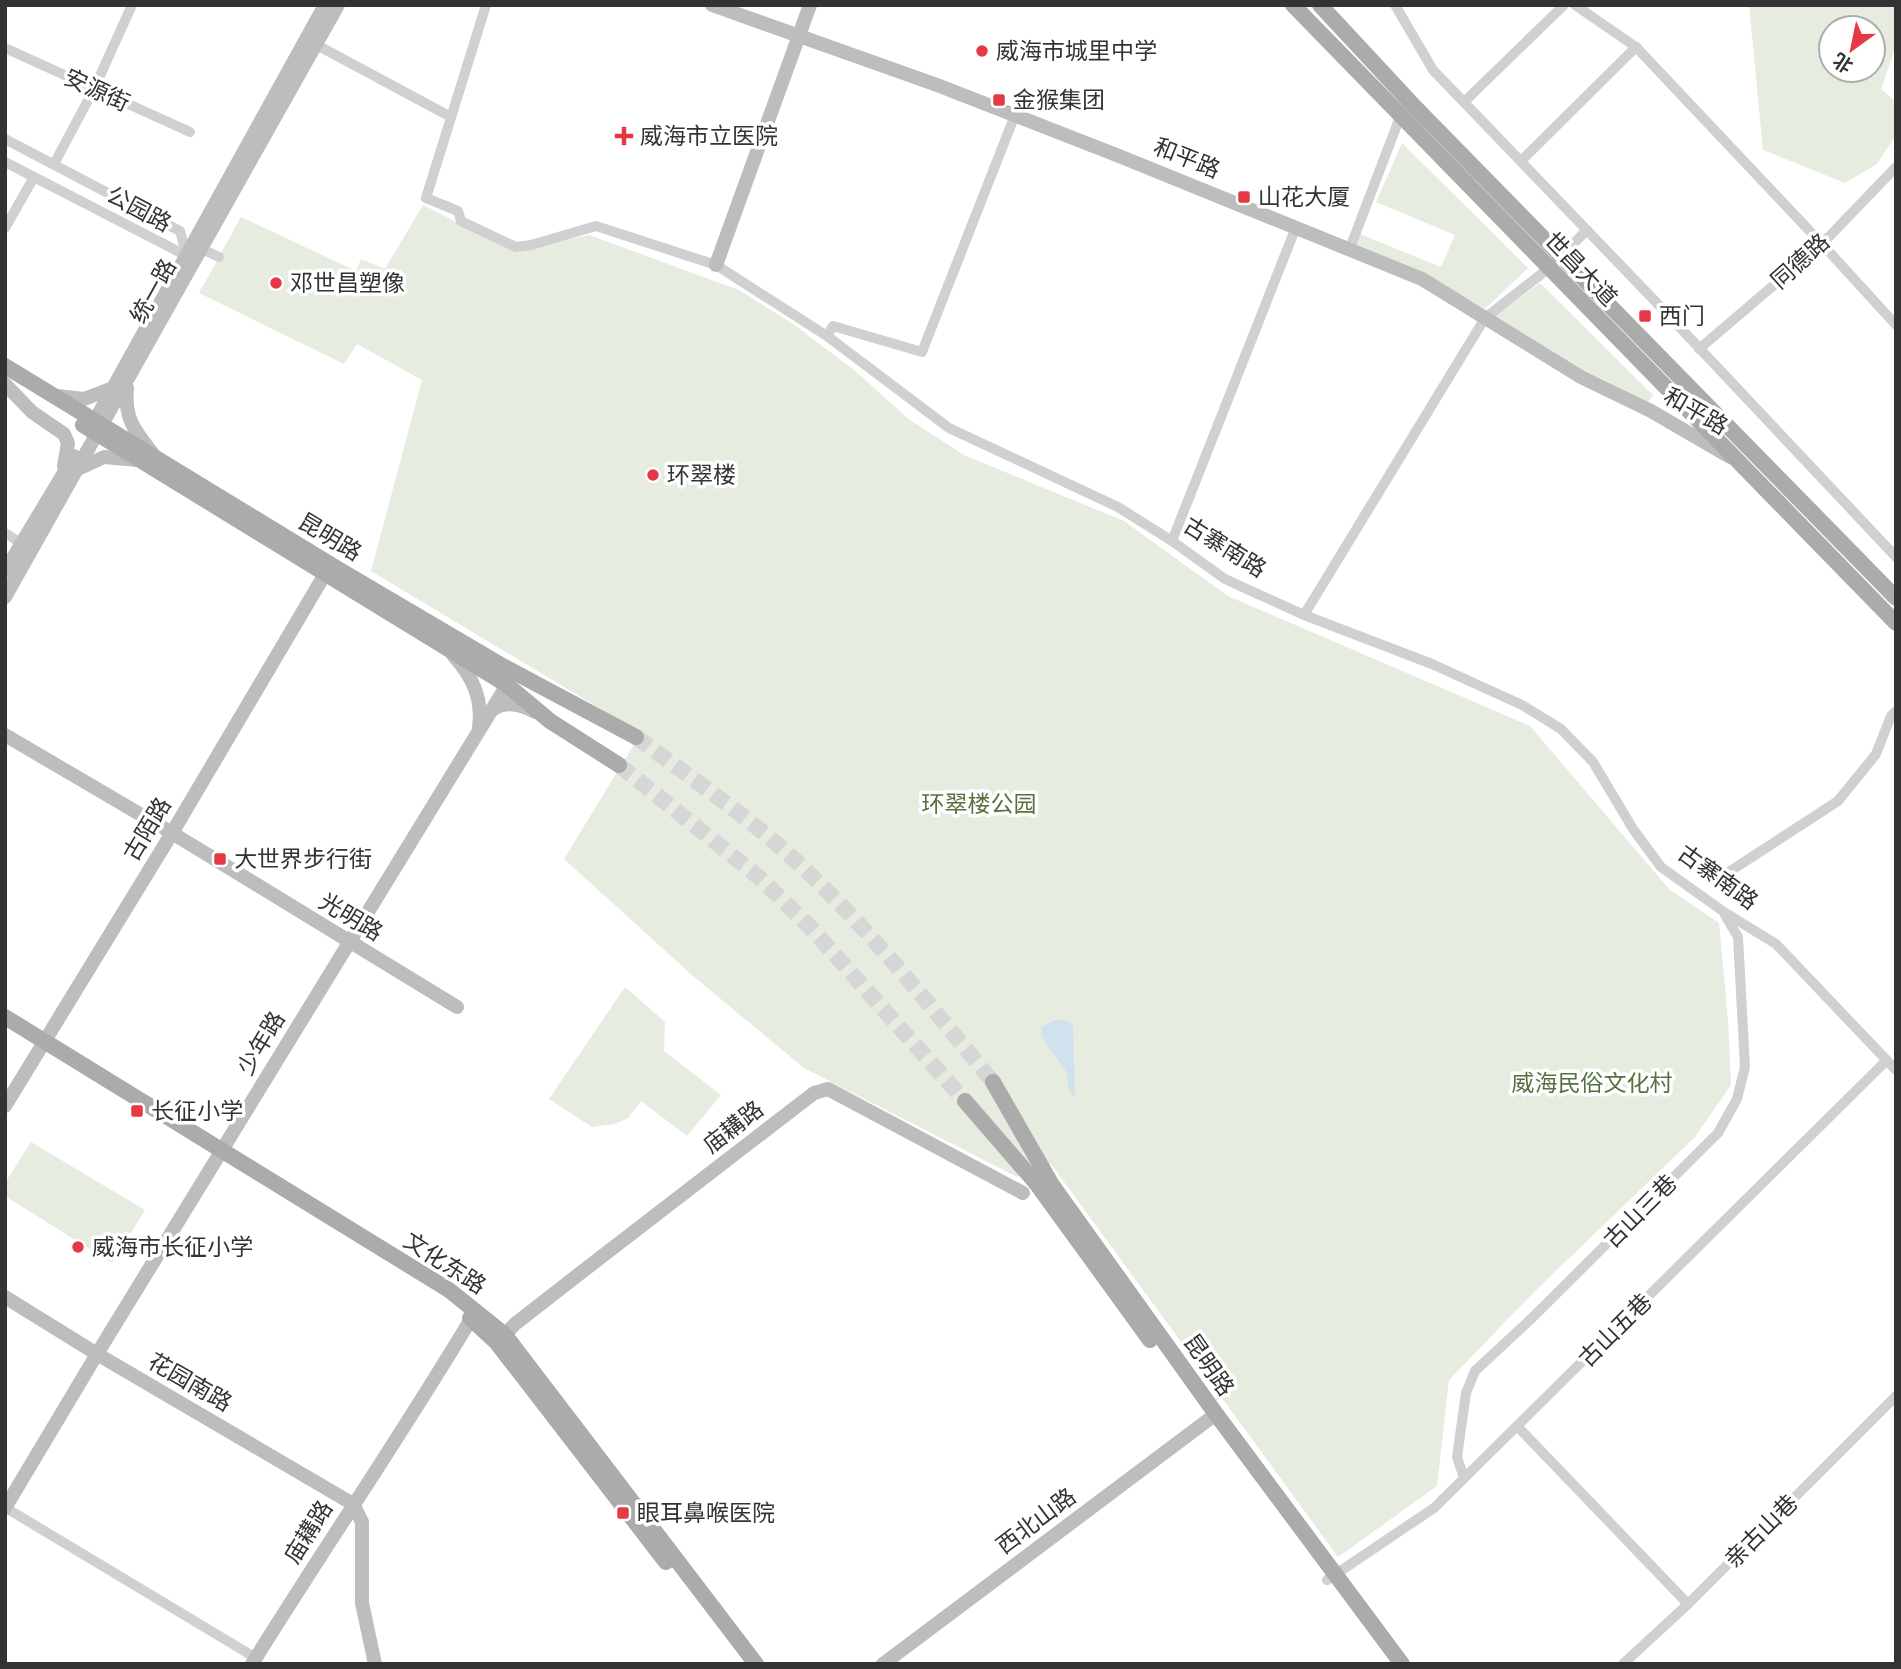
<svg xmlns="http://www.w3.org/2000/svg" width="1901" height="1669" viewBox="0 0 1901 1669" font-family="Arial,'Noto Sans SC',sans-serif">
  <style>
    .green { fill: #e6ecdf; fill-rule: evenodd }
    .water { fill: #cfe2ee }
    .lines { fill: none; stroke-linecap: round; stroke-linejoin: round }
    .primary-tunnel { stroke: #d6d6d6; stroke-width: 16; stroke-dasharray: 16 8; stroke-linecap: butt }
    .street { stroke: #d0d0d0; stroke-width: 10 }
    .secondary { stroke: #bdbdbd; stroke-width: 14 }
    .primary { stroke: #ababab; stroke-width: 16 }
    .poi-dot { fill: #e63946; stroke: #fff; stroke-width: 2.5 }
    .labels { text-anchor: middle; dominant-baseline: central; stroke-width: 7; stroke-linejoin: round; paint-order: stroke }
    .poi-label { font-size: 23px; fill: #333; stroke: #fff; text-anchor: start }
    .street-label { font-size: 23px; fill: #333; stroke: #fff }
    .park-label { font-size: 23px; fill: #56703f; stroke: #fff }
  </style>
  <rect width="100%" height="100%" fill="#fff"/>
  <g class="green">
    <path d="M 1749,5 L 1896,5 L 1896,46 L 1881,89 L 1896,102 L 1896,135 L 1877,164 L 1845,183 L 1763,150 ZM 1873,28 L 1873,70 L 1831,70 L 1831,28 Z"/>
    <polygon points="1402,143 1528,268 1485,309 1437,281 1355,245 1360,234 1441,267 1455,235 1376,202"/>
    <polygon points="423,205 514,251 589,235 739,290 793,324 854,370 910,420 964,455 1124,521 1228,596 1530,726 1669,889 1719,923 1728,1020 1731,1085 1695,1137 1533,1293 1449,1380 1437,1486 1338,1557 1051,1164 1017,1177 804,1068 693,976 564,859 641,733 371,571 422,380 357,344 344,364 199,293 241,217 356,271 361,259 385,269"/>
    <polygon points="1540,283 1653,395 1648,402 1584,370 1495,316"/>
    <polygon points="625,987 665,1022 664,1051 721,1095 687,1136 641,1101 628,1118 615,1124 592,1127 549,1099"/>
    <polygon points="31,1142 145,1210 112,1263 5,1196 5,1183"/>
  </g>
  <path class="water" d="M 1054,1020 L 1064,1020 L 1073,1024 L 1075,1098 C 1064,1085 1071,1084 1066,1072 C 1059,1056 1041,1046 1041,1028 Z"/>
  <g class="lines">
    <g class="primary-tunnel">
      <path d="M 636,737 C 687,775 740,811 787,853 C 864,922 928,1003 993,1082"/>
      <polyline points="619,765 760,878 811,928 965,1101"/>
    </g>
    <g class="street">
      <polyline points="486,5 426,198 458,211 461,221 516,247 531,245 596,226 716,265 827,336 949,428 1118,507 1172,541 1225,579 1304,615 1432,664 1522,705 1561,729 1593,762 1633,829 1661,867 1724,912 1776,944 1896,1070"/>
      <polyline points="1395,5 1433,70 1654,300 1896,557"/>
      <polyline points="1575,5 1636,47 1822,244 1896,325"/>
      <polyline points="313,43 451,117"/>
      <polyline points="5,48 190,132"/>
      <polyline points="1464,102 1564,5"/>
      <polyline points="5,139 180,231 187,256"/>
      <polyline points="1521,161 1636,47"/>
      <polyline points="5,162 187,256"/>
      <polyline points="54,164 94,89 132,5"/>
      <polyline points="5,228 34,177"/>
      <polyline points="1350,248 1400,117"/>
      <polyline points="204,250 219,257"/>
      <polyline points="827,336 833,326 922,352 1015,115"/>
      <polyline points="1699,349 1822,244 1896,167"/>
      <polyline points="5,533 21,543"/>
      <polyline points="1172,541 1296,227"/>
      <polyline points="1304,615 1485,318 1549,268 1587,230"/>
      <polyline points="1721,877 1838,801 1876,754 1891,716 1896,711"/>
      <polyline points="1517,1426 1688,1604"/>
      <polyline points="1464,1478 1457,1457 1466,1393 1475,1371 1532,1318 1718,1133 1737,1099 1745,1067 1738,937 1725,915"/>
      <polyline points="6,1508 256,1658"/>
      <polyline points="1327,1580 1434,1508 1886,1061"/>
      <polyline points="1623,1664 1688,1604 1896,1396"/>
    </g>
    <g class="secondary">
      <polyline points="712,5 937,85 1119,156 1422,279 1581,377 1651,411 1730,457"/>
      <polyline points="716,265 810,5"/>
      <polyline points="5,384 32,412 64,434 68,443 64,466"/>
      <path d="M 127,388 C 124,419 135,431 153,454"/>
      <polyline points="57,396 84,399 113,388"/>
      <polyline points="97,417 325,5"/>
      <polyline points="78,469 104,457 138,460"/>
      <polyline points="5,571 74,456"/>
      <polyline points="5,597 338,5"/>
      <path d="M 453,655 C 473,677 483,699 479,728"/>
      <path d="M 492,710 C 506,700 521,704 535,712"/>
      <polyline points="5,735 172,833 457,1007"/>
      <polyline points="5,1106 172,833 325,574"/>
      <polyline points="5,1297 97,1354 353,1504 362,1522 362,1603 375,1664"/>
      <polyline points="498,1342 515,1324 583,1271 814,1093 828,1089 1023,1193"/>
      <polyline points="5,1508 97,1354 507,685 508,676"/>
      <path d="M 252,1664 C 324,1548 401,1436 471,1319"/>
      <polyline points="883,1664 1216,1414"/>
    </g>
    <g class="primary">
      <polyline points="1293,5 1896,623"/>
      <polyline points="1320,5 1412,104 1896,598"/>
      <polyline points="5,366 338,569 499,664 636,737"/>
      <polyline points="83,425 507,685 550,721 619,765"/>
      <polyline points="5,1017 449,1290 505,1335 756,1664"/>
      <polyline points="993,1082 1052,1185 1216,1414 1402,1664"/>
      <polyline points="965,1101 1036,1183 1150,1340"/>
      <polyline points="470,1318 497,1343 666,1562"/>
    </g>
  </g>
  <g class="poi-dot">
    <circle cx="982" cy="51" r="7"/>
    <rect x="992" y="93" width="14" height="14" rx="3.5"/>
    <path d="M620.5 125.5h7v7h7v7h-7v7h-7v-7h-7v-7h7z"/>
    <rect x="1237" y="190" width="14" height="14" rx="3.5"/>
    <circle cx="276" cy="283" r="7"/>
    <rect x="1638" y="309" width="14" height="14" rx="3.5"/>
    <circle cx="653" cy="475" r="7"/>
    <rect x="213" y="852" width="14" height="14" rx="3.5"/>
    <rect x="130" y="1104" width="14" height="14" rx="3.5"/>
    <circle cx="78" cy="1247" r="7"/>
    <rect x="616" y="1506" width="14" height="14" rx="3.5"/>
  </g>
  <g class="labels">
    <g class="poi-label">
      <text x="996" y="51">威海市城里中学</text>
      <text x="1013" y="100">金猴集团</text>
      <text x="640" y="136">威海市立医院</text>
      <text x="1258" y="197">山花大厦</text>
      <text x="290" y="283">邓世昌塑像</text>
      <text x="1659" y="316">西门</text>
      <text x="667" y="475">环翠楼</text>
      <text x="234" y="859">大世界步行街</text>
      <text x="151" y="1111">长征小学</text>
      <text x="92" y="1247">威海市长征小学</text>
      <text x="637" y="1513">眼耳鼻喉医院</text>
    </g>
    <g class="street-label">
      <text transform="translate(97 90) rotate(25)">安源街</text>
      <text transform="translate(1187 158) rotate(22)">和平路</text>
      <text transform="translate(139 209) rotate(28)">公园路</text>
      <text transform="translate(1800 261) rotate(-42)">同德路</text>
      <text transform="translate(1581 269) rotate(46)">世昌大道</text>
      <text transform="translate(153 291) rotate(-61)">统一路</text>
      <text transform="translate(1696 411) rotate(30)">和平路</text>
      <text transform="translate(330 537) rotate(31)">昆明路</text>
      <text transform="translate(1225 547) rotate(32)">古寨南路</text>
      <text transform="translate(147 829) rotate(-59)">古陌路</text>
      <text transform="translate(1718 877) rotate(36)">古寨南路</text>
      <text transform="translate(351 917) rotate(31)">光明路</text>
      <text transform="translate(261 1043) rotate(-59)">少年路</text>
      <text transform="translate(733 1127) rotate(-38)">庙耩路</text>
      <text transform="translate(1640 1211) rotate(-45)">古山三巷</text>
      <text transform="translate(445 1263) rotate(33)">文化东路</text>
      <text transform="translate(1615 1330) rotate(-45)">古山五巷</text>
      <text transform="translate(1209 1365) rotate(55)">昆明路</text>
      <text transform="translate(190 1382) rotate(30)">花园南路</text>
      <text transform="translate(1036 1521) rotate(-37)">西北山路</text>
      <text transform="translate(1761 1531) rotate(-45)">亲古山巷</text>
      <text transform="translate(308 1532) rotate(-58)">庙耩路</text>
    </g>
    <g class="park-label">
      <text x="979" y="804">环翠楼公园</text>
      <text x="1592" y="1083">威海民俗文化村</text>
    </g>
  </g>
  <rect width="1901" height="1669" fill="none" stroke="#333333" stroke-width="14"/>
  <g transform="translate(1852 49) rotate(213)"><circle r="33" fill="#ffffff" stroke="#adadad" stroke-width="2"/>
  <path d="M0-5L12 26L0 18L-12 26Z" fill="#e63946"/>
  <text y="-10" font-size="19" font-weight="bold" text-anchor="middle" fill="#333333">北</text>
  </g>
</svg>
